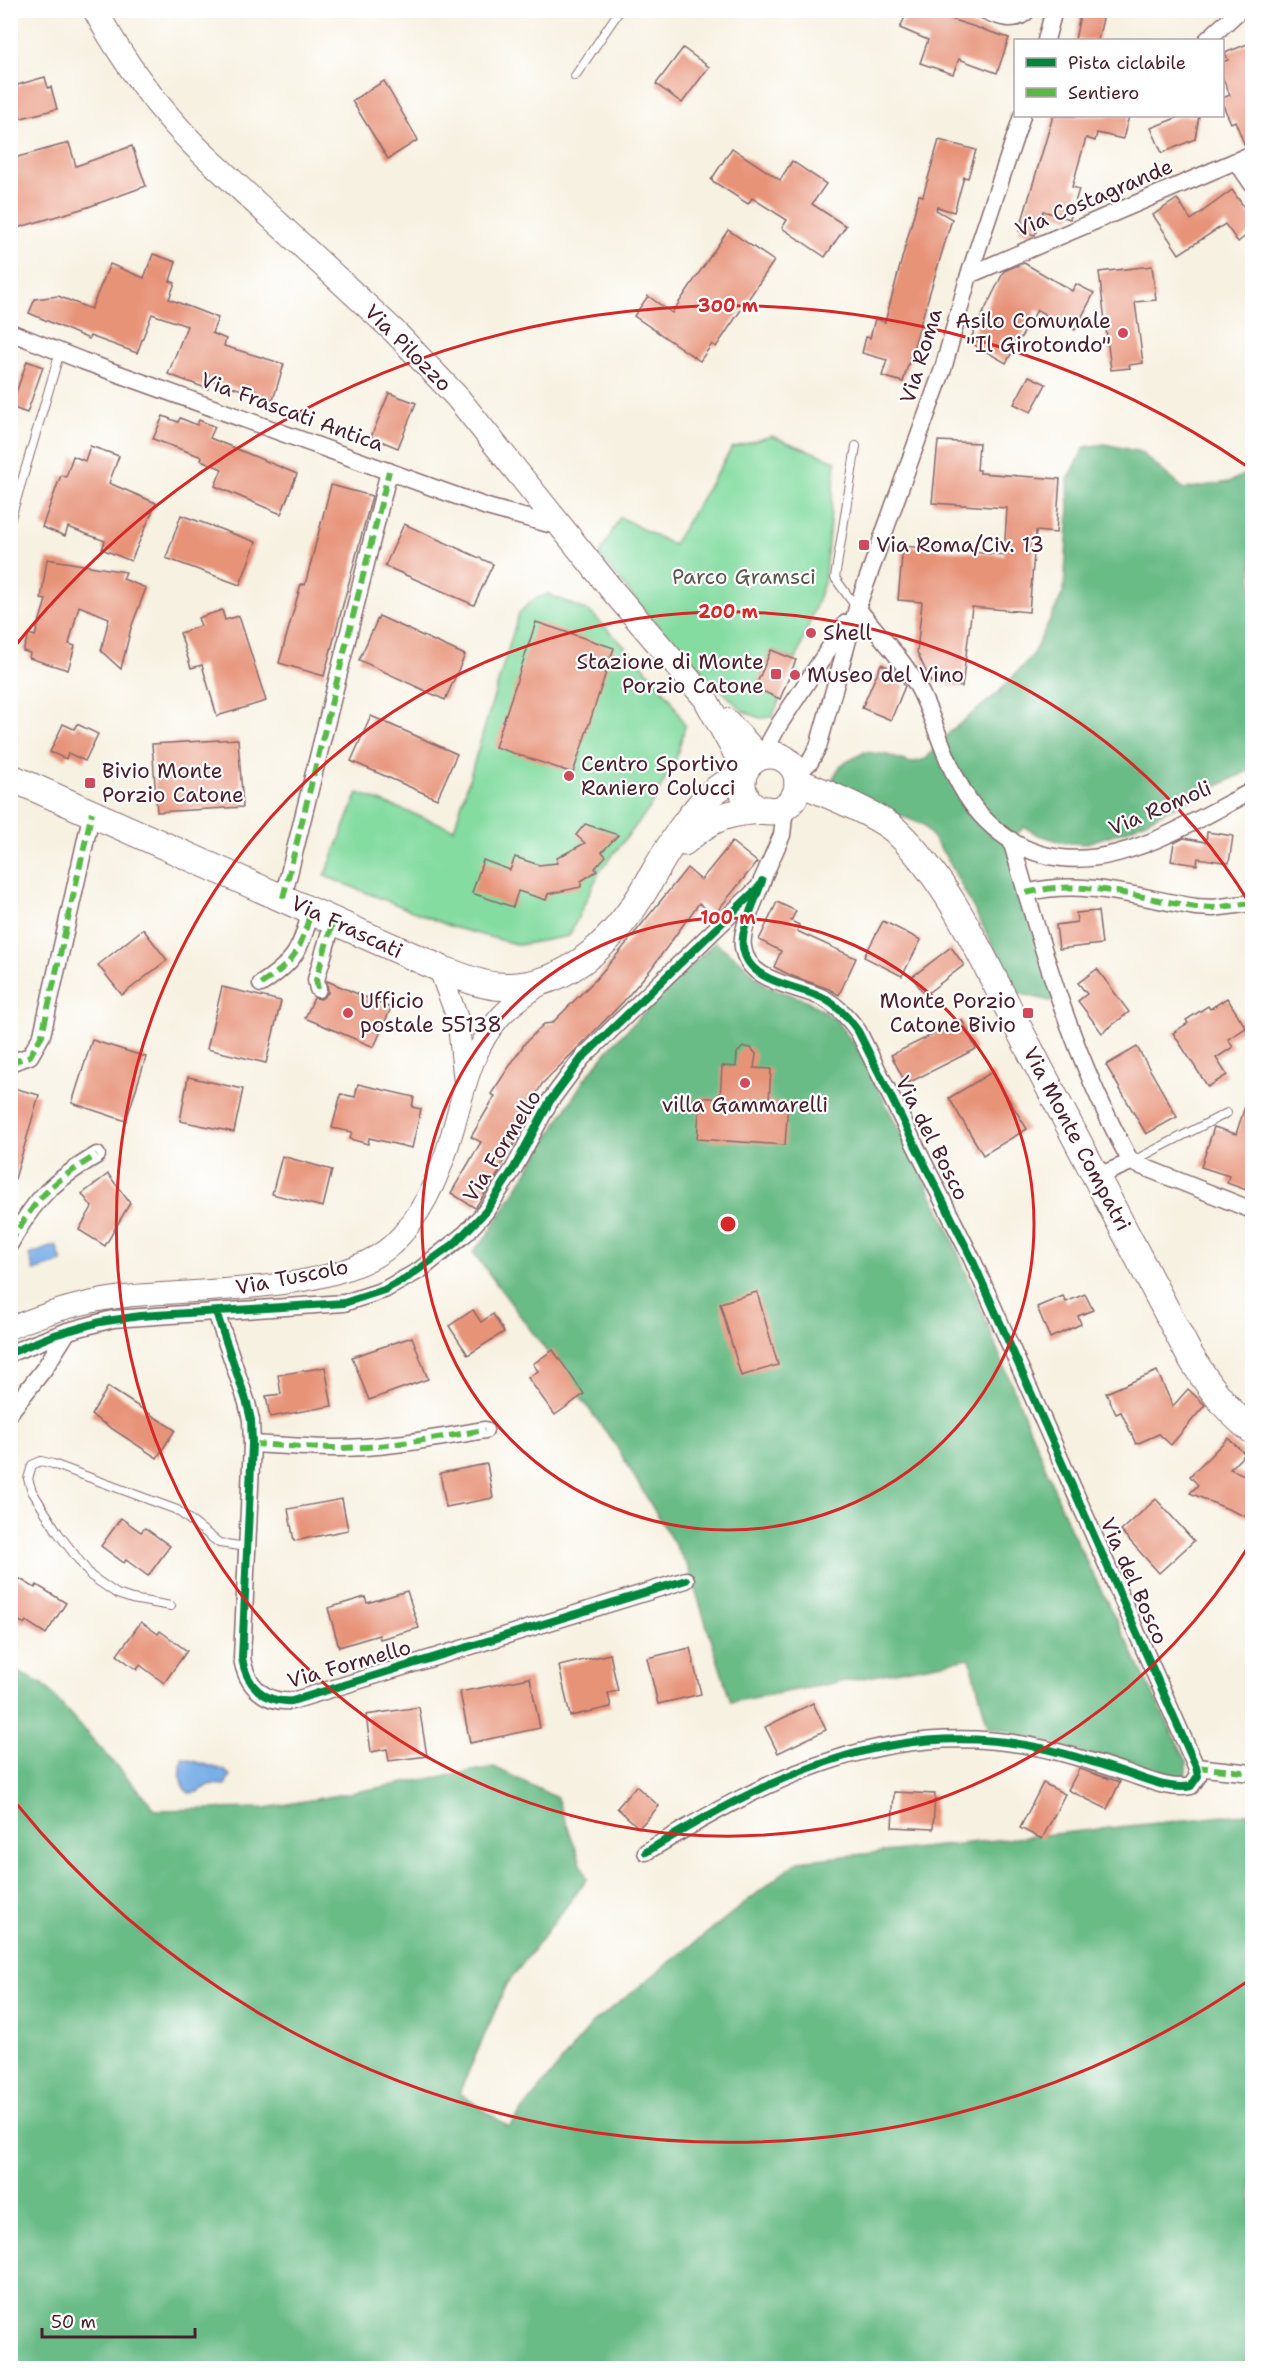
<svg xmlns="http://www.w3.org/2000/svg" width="1263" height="2379" viewBox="0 0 1263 2379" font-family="'Shantell Sans',sans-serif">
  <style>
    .green { fill: #84dca1; stroke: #677e66; stroke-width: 1.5 }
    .forest { fill: #6bbc87; stroke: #5a6e59; stroke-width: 1.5 }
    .water { fill: #79afe7; stroke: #626789; stroke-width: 1.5 }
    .building { fill: #e79378 }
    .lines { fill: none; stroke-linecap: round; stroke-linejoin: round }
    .service-casing { stroke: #87686b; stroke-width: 10 }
    .minor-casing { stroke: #87686b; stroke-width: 19 }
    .tertiary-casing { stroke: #87686b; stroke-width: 23 }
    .secondary-casing { stroke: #87686b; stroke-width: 26 }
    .primary-casing { stroke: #87686b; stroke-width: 29 }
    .service { stroke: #fff; stroke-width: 8 }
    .minor { stroke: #fff; stroke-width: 16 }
    .tertiary { stroke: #fff; stroke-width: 21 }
    .secondary { stroke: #fff; stroke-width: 24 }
    .primary { stroke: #fff; stroke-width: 27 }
    .quiet { stroke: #58b947; stroke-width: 6; stroke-dasharray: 12 6; stroke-linecap: butt }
    .cycleway-casing { stroke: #fff; stroke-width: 11 }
    .cycleway { stroke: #00873e; stroke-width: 8 }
    .ring { fill: none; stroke: #d62828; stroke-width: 3 }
    .poi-dot { fill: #d1495b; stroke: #fff; stroke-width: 2 }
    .labels { text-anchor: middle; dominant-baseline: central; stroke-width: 4.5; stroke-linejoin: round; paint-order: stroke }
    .street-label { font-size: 21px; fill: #4a1f2b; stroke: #fff }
    .poi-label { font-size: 21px; fill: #4a1f2b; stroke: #fff; text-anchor: start }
    .park-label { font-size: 21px; fill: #5b584e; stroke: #fff }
    .centre { fill: #d62828; stroke: #fff; stroke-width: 3 }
    .ring-label { font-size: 18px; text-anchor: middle; font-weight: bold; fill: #d62828; stroke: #fff; stroke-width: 4.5; stroke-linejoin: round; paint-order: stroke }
  </style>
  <rect width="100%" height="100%" fill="#fff"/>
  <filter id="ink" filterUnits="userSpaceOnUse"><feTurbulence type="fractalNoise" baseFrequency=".0167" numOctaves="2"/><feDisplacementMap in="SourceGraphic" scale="12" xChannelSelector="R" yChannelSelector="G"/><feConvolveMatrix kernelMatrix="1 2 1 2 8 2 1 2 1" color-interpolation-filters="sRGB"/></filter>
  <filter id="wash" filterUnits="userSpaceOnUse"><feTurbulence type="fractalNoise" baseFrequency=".008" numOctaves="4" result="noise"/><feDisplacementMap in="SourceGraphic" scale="24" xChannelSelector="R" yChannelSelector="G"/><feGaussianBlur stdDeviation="1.35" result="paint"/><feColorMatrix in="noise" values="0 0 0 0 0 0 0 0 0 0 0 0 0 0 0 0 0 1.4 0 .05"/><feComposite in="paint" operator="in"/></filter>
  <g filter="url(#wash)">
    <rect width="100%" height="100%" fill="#f7f1e1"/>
    <g class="green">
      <polygon points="771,436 836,461 824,583 796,660 771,650 756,688 780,699 772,717 760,718 743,711 671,641 599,556 620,517 673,545 732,448"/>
      <polygon points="548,594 590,612 641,663 672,701 685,726 676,759 649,809 600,871 569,936 519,945 452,927 325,876 358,793 454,829 519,613 533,600"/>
    </g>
    <g class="forest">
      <polygon points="1105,444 1140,452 1184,489 1229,482 1252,471 1252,769 1127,830 1084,844 1062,842 1039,835 1024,827 1011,840 1059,1003 1018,993 947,858 924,825 836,789 833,778 841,765 865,752 887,755 910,763 926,759 951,731 998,693 1032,656 1064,591 1069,508 1068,480 1085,447"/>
      <polygon points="715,942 743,963 766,986 806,1000 834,1018 858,1049 945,1221 1071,1530 1187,1762 1185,1777 1174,1779 1044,1741 988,1727 970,1658 731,1702 688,1567 615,1444 473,1252 489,1233 584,1080 613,1044"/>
      <polygon points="11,1669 43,1684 156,1810 266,1808 494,1767 557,1798 587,1879 507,1984 459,2093 509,2127 592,2024 798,1861 1252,1813 1252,2368 11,2368"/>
    </g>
    <g class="water">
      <polygon points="56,1245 62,1262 34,1271 29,1255"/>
      <path d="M 182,1758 L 223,1770 L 230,1775 L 225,1785 L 211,1784 L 198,1792 L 189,1793 C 177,1784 181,1771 182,1758 Z"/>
    </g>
    <g id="blocks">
      <g class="building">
        <polygon points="908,10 923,10 1009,38 997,73 959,59 953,74 920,63 928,40 900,28"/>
        <polygon points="1081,10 1105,10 1098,40 1075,40"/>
        <polygon points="1252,42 1252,144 1245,146 1235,121 1231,123 1222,103 1222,98 1230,95 1222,77 1222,62 1228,60 1225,53"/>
        <polygon points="683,48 709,67 682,103 656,84"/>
        <polygon points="45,77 48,88 51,87 57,109 10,121 10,87"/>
        <polygon points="384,81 418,140 388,159 352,101"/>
        <polygon points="1053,116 1129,116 1123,139 1097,133 1095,141 1086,138 1072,187 1079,189 1070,219 1043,211 1035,235 1019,231"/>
        <polygon points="1181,116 1199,116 1195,139 1162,153 1151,128"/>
        <polygon points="939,140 976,150 968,178 964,177 954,212 937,207 936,210 952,219 903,382 882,376 887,360 862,353 866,337 870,338 875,319 885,322 919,195 923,196"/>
        <polygon points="69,143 76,166 132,146 146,186 88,207 10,230 10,159"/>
        <polygon points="732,148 780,180 792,161 826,184 812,204 846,226 825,257 782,228 787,220 752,198 748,204 711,180"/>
        <polygon points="1232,190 1252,218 1252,231 1238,242 1225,224 1179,254 1153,215 1177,199 1191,220"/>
        <polygon points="728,230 774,261 716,347 712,344 700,361 634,316 648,296 672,313"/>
        <polygon points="153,254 176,262 170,281 175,283 169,299 218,318 212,333 226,339 224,346 284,364 273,400 211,380 208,389 168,374 187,326 152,314 137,353 90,336 89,339 29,313 35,299 58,296 91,309 110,264 144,278"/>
        <polygon points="1024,263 1072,291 1076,284 1094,293 1075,330 1037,310 1006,363 969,342 1004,271"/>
        <polygon points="1152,266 1156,300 1135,302 1143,363 1129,365 1130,368 1111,370 1099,272"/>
        <polygon points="27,361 43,367 27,413 11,407"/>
        <polygon points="1029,376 1046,384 1031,412 1014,404"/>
        <polygon points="389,393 416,403 398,448 371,437"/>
        <polygon points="163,416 178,422 180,418 197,425 199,420 215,427 210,438 297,474 281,514 215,486 222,469 201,460 202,457 153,439"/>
        <polygon points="938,441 979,443 977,470 980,470 980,473 1060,479 1056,533 1036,531 1029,612 972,607 962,687 931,682 917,652 922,602 898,600 903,546 1004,555 1007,508 932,503"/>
        <polygon points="90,446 119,456 109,483 156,503 131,561 102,549 105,541 68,527 65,536 42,527 61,475 66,477 73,456 85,461"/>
        <polygon points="331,485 372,496 324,676 279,663 301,584 305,585"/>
        <polygon points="181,515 256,542 240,585 166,558"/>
        <polygon points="404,524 493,564 474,605 385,566"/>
        <polygon points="47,559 126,572 123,579 146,588 131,628 121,669 101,651 109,618 79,606 69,644 75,646 68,670 29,658 30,653 23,651 29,634 35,636 46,600 41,599"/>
        <polygon points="222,610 225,620 239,616 266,701 217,716 202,665 191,668 180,633 201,626 198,618"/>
        <polygon points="379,616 465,655 445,700 359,660"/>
        <polygon points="536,622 614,648 573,773 495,747"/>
        <polygon points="771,650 796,660 780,699 755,688"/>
        <polygon points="881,664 894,670 905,686 891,720 862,708"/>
        <polygon points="371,716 457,754 437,799 351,761"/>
        <polygon points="63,724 74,729 77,724 98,734 85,761 68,753 66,759 50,752"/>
        <polygon points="238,739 243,807 157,812 152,744"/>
        <polygon points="585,824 618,835 602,852 606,856 595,868 597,871 581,881 581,887 548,894 546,900 518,891 513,907 472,893 483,860 510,870 515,857 539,865 557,863 557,858 585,843 576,835"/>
        <polygon points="1207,832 1233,836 1229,863 1198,858 1197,865 1171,861 1174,843 1184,838 1206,842"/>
        <polygon points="732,842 757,862 714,915 699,903 651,969 623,1002 542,1084 522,1120 525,1122 513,1146 510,1145 498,1174 475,1208 451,1193 481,1142 471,1137 495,1096 491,1094 525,1043 544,1024 552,1023 596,979 621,950 687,868 701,880"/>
        <polygon points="777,902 796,911 791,921 799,925 797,931 856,958 839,995 829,989 792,976 774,967 781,951 759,940"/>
        <polygon points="1098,911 1102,944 1059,949 1056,925 1077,922 1076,913"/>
        <polygon points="883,921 921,940 902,976 864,957"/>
        <polygon points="143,929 167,960 122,995 98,965"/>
        <polygon points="951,947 964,965 925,995 912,977"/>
        <polygon points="1097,969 1129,1012 1102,1033 1078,1001 1087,994 1078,983"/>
        <polygon points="327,981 391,1008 374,1047 305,1018 314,998 321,999 328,993"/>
        <polygon points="222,987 281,1001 266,1063 207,1049"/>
        <polygon points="1227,998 1246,1028 1228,1039 1233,1047 1216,1058 1227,1075 1208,1087 1173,1033 1188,1023 1186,1020 1208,1006 1210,1009"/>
        <polygon points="962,1020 976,1049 906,1084 891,1055"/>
        <polygon points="92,1040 146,1057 126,1121 72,1103"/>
        <polygon points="743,1047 751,1048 756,1054 754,1068 771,1069 769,1101 788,1103 785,1145 697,1139 700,1097 720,1099 722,1066 736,1067 737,1053"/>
        <polygon points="1137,1047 1177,1117 1146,1134 1106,1065"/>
        <polygon points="992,1072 1027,1129 983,1155 949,1098"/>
        <polygon points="188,1077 243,1089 234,1132 180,1121"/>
        <polygon points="358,1084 414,1097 412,1107 421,1109 412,1148 369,1138 368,1144 350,1139 352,1132 332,1128 341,1094 355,1097"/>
        <polygon points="10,1087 39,1095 15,1179 10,1178"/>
        <polygon points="1249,1094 1252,1095 1252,1192 1227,1183 1229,1176 1201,1167 1214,1127 1236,1134"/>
        <polygon points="282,1156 332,1170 323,1207 272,1194"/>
        <polygon points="108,1174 130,1203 105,1246 79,1230 92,1207 82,1194"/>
        <polygon points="757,1292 778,1365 741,1376 720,1303"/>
        <polygon points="1085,1294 1093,1310 1078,1316 1081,1324 1050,1338 1037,1307 1063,1296 1066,1302"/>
        <polygon points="473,1310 481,1322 493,1314 504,1332 468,1355 449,1326"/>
        <polygon points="412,1337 428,1379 369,1400 352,1357"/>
        <polygon points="553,1350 584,1394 555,1415 528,1378 538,1371 533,1364"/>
        <polygon points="325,1367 332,1406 270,1417 266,1396 281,1394 278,1375"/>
        <polygon points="1157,1371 1173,1406 1188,1389 1205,1405 1171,1445 1159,1434 1136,1444 1121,1412 1116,1414 1106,1393"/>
        <polygon points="108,1387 175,1430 157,1458 91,1415"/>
        <polygon points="1228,1438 1245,1454 1230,1469 1252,1478 1252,1509 1249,1518 1190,1493 1198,1485 1190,1476"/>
        <polygon points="487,1464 493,1498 446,1507 440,1473"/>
        <polygon points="342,1499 348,1530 294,1541 288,1509"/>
        <polygon points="1156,1499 1194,1541 1159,1573 1121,1531"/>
        <polygon points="121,1518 141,1532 145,1528 170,1546 148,1576 126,1560 124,1563 101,1546"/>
        <polygon points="10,1573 35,1588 37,1585 66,1603 46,1634 26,1621 24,1624 10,1615"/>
        <polygon points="407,1591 419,1628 380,1639 379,1635 339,1647 328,1608 365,1597 367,1603"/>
        <polygon points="141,1622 158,1634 160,1631 187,1651 164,1683 140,1665 137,1670 117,1655"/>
        <polygon points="690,1648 701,1694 658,1704 647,1658"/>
        <polygon points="610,1654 618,1691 608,1693 611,1707 570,1716 559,1666"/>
        <polygon points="530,1678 540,1728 470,1743 460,1692"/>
        <polygon points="813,1703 826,1730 778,1753 765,1727"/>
        <polygon points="419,1707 427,1756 389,1761 387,1749 371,1752 366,1715"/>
        <polygon points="1079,1769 1120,1782 1107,1809 1068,1790"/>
        <polygon points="1043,1783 1065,1794 1042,1839 1020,1828"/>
        <polygon points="636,1786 659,1806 639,1828 617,1808"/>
        <polygon points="894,1792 935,1794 933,1829 892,1827"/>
      </g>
    </g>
  </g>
  <g filter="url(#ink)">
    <use href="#blocks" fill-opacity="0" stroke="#87686b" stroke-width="1.5"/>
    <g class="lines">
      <defs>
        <g id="service">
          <polyline points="575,76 620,10"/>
          <polyline points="856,446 835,578 856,607"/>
          <polyline points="10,521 60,352"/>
          <polyline points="1131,1162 1227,1113"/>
          <polyline points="171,1606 132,1599 117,1594 91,1576 58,1533 32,1491 28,1479 32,1465 41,1461 53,1464 177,1510 219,1543 247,1547"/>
        </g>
        <g id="minor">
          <path d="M 983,10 C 998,17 1016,24 1028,10"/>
          <polyline points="1046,40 1054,10"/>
          <polyline points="1207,40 1240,10"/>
          <polyline points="1237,162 1252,184"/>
          <polyline points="969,275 1252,154"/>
          <polyline points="10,332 83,361 487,507 560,527"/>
          <path d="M 857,608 C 877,633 902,658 918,687 C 935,719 943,756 961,787 C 972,807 988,825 1007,838 C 1086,892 1180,828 1252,791"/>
          <polyline points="766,755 770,741 780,723 846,623"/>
          <polyline points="796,774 810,762 818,747 857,608 943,369 969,275 1022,116"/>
          <path d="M 1011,840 C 1043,953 1074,1059 1131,1162"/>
          <path d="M 1026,893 C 1083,878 1139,898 1196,907 L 1213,908 L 1252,903"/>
          <polyline points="283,898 389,471"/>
          <path d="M 261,984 C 296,961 300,950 311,911"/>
          <polyline points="318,989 316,980 333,921"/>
          <polyline points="10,1063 30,1056 42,1035 92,812"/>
          <polyline points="1096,1177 1131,1162 1252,1210"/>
          <path d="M 10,1244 C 35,1198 52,1182 97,1155"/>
          <path d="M 216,1312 L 247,1403 L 251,1420 L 252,1444 L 242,1658 C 246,1685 264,1703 292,1701 L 686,1580"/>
          <polyline points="10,1353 68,1331 113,1319 344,1303 384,1290 420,1270 466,1233 486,1211 514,1168 550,1101 582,1058 759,887 782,835 784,817 779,810"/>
          <polyline points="10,1412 44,1369 68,1331"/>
          <path d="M 252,1444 C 279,1445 307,1448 335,1448 C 386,1448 435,1438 485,1430"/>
          <polyline points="1196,1767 1252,1773"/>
          <path d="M 646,1852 C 771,1776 891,1716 1041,1748 C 1069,1754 1097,1763 1124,1772 C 1144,1778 1170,1791 1191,1786 L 1198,1776 L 1196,1767 L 972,1259 L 858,1031 C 848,1017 839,1007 825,999 C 799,985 748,984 743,947 C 740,930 756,899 762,881"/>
        </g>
        <g id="tertiary">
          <polyline points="439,968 458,1020 464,1078"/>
          <path d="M 10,1328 C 45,1313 83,1302 120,1297 C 192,1288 338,1295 393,1244 C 423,1215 441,1172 452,1133 C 464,1092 471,1049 501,1016 C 513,1003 528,993 543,983"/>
        </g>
        <g id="secondary">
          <path d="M 95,10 C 124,63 158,109 200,151 L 395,332 L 457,397 L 612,590 L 705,698 L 745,771"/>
          <polyline points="727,721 760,757"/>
        </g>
        <g id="primary">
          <circle cx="770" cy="783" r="28"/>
          <path d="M 10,777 L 439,968 C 457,975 477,984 496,986 C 569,993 623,932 654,873 C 671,844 690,811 717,789 C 723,784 734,781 742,778"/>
          <path d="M 798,782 C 823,792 877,814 896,831 C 953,885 988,970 1024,1039 C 1079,1144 1134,1249 1189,1354 C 1206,1382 1226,1411 1252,1430"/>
          <path d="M 684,842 C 712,817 729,811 767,810"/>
        </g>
      </defs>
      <use href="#service" class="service-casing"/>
      <use href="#minor" class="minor-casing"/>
      <use href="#tertiary" class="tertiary-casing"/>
      <use href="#secondary" class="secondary-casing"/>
      <use href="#primary" class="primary-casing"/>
      <use href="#service" class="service"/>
      <use href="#minor" class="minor"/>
      <use href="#tertiary" class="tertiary"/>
      <use href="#secondary" class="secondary"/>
      <use href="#primary" class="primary"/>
      <g class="quiet">
        <path d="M 1026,893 C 1083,878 1139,898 1196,907 L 1213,908 L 1252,903"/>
        <polyline points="283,898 389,471"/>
        <path d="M 261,984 C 296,961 300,950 311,911"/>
        <polyline points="318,989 316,980 333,921"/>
        <polyline points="10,1063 30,1056 42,1035 92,812"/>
        <path d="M 10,1244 C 35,1198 52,1182 97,1155"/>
        <path d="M 252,1444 C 279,1445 307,1448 335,1448 C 386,1448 435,1438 485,1430"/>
        <polyline points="1196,1767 1252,1773"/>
      </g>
      <defs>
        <g id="cycleway">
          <path d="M 216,1312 L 247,1403 L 251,1420 L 252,1444 L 242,1658 C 246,1685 264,1703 292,1701 L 686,1580"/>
          <polyline points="10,1353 54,1335 100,1322 140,1316 344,1303 384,1290 408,1277 454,1244 486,1211 514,1168 550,1101 582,1058 759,887"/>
          <path d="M 646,1852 C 771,1776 891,1716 1041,1748 C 1069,1754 1097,1763 1124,1772 C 1144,1778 1170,1791 1191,1786 L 1198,1776 L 1196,1767 L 972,1259 L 858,1031 C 848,1017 839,1007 825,999 C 799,985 748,984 743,947 C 740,930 756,899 762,881"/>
        </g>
      </defs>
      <use href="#cycleway" class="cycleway-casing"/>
      <use href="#cycleway" class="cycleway"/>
    </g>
  </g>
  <g class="ring">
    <circle cx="728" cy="1224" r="306"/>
    <path d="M1250 1544A612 612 0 1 1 1250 904"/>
    <path d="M1248 1981A918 918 0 0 1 15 1802M15 646A918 918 0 0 1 1248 467"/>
  </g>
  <g class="poi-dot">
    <circle cx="1123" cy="333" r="6"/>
    <rect x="858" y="539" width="12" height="12" rx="3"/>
    <circle cx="811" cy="633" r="6"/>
    <rect x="770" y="668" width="12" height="12" rx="3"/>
    <circle cx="795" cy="675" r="6"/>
    <circle cx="569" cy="776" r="6"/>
    <rect x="84" y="777" width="12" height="12" rx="3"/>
    <circle cx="348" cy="1013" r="6"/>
    <rect x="1022" y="1007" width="12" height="12" rx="3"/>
    <circle cx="745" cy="1083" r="6"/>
  </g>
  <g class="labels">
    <g class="street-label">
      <text transform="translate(1094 198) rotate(-23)">Via Costagrande</text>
      <text transform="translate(408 348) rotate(45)">Via Pilozzo</text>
      <text transform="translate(921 356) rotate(-73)">Via Roma</text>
      <text transform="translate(292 412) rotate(20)">Via Frascati Antica</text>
      <text transform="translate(1160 808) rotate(-23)">Via Romoli</text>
      <text transform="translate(347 927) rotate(25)">Via Frascati</text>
      <text transform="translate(932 1138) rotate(63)">Via del Bosco</text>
      <text transform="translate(1077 1139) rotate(62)">Via Monte Compatri</text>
      <text transform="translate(502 1146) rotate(-58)">Via Formello</text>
      <text transform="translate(292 1277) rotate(-11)">Via Tuscolo</text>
      <text transform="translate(1134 1581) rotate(66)">Via del Bosco</text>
      <text transform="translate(349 1664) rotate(-16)">Via Formello</text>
    </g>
    <g class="poi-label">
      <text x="1111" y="321" text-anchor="end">Asilo Comunale<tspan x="1111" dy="24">"Il Girotondo"</tspan></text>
      <text x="876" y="545">Via Roma/Civ. 13</text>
      <text x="823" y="633">Shell</text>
      <text x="764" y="662" text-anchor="end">Stazione di Monte<tspan x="764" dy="24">Porzio Catone</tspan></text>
      <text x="807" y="675">Museo del Vino</text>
      <text x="581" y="764">Centro Sportivo<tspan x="581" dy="24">Raniero Colucci</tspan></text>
      <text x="102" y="771">Bivio Monte<tspan x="102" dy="24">Porzio Catone</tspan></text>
      <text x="360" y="1001">Ufficio<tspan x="360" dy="24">postale 55138</tspan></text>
      <text x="1016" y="1001" text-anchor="end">Monte Porzio<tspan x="1016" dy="24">Catone Bivio</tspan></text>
      <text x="745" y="1105" text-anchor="middle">villa Gammarelli</text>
    </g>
    <g class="park-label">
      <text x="744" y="577">Parco Gramsci</text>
    </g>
  </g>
  <circle cx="728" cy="1224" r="9" class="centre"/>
  <g class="ring-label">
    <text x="728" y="312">300 m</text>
    <text x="728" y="618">200 m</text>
    <text x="728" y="924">100 m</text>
  </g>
  <rect width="1263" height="2379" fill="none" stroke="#fff" stroke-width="36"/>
  <rect x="1014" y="39" width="210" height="78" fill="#ffffff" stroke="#b7a5aa" stroke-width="1.5"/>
  <rect x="1026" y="58" width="30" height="9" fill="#00873e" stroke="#b7a5aa" stroke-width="1.5"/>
  <text x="1068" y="69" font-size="18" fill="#4a1f2b">Pista ciclabile</text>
  <rect x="1026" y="88" width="30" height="9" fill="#58b947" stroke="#b7a5aa" stroke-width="1.5"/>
  <text x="1068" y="99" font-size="18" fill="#4a1f2b">Sentiero</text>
  <path d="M42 2328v9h153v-9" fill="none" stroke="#4a1f2b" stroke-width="3"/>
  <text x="51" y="2328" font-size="18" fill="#4a1f2b" stroke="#ffffff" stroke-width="4.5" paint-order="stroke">50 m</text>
</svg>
